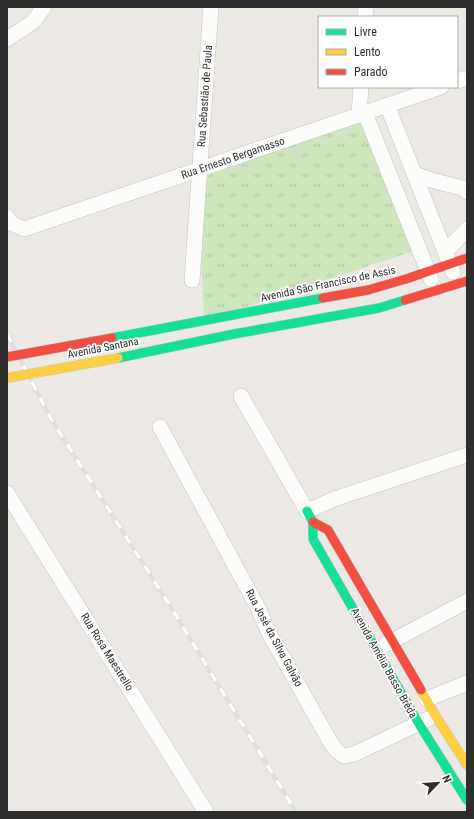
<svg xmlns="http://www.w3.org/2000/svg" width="474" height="819" viewBox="0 0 474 819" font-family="'Roboto Condensed',sans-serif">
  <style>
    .park { fill: url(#park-tufts) }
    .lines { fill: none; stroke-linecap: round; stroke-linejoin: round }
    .street-casing { stroke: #c5c4c5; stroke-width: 16 }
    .fast-casing { stroke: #c5c4c5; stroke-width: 10 }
    .slow-casing { stroke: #c5c4c5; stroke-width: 10 }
    .jam-casing { stroke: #c5c4c5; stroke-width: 10 }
    .street { stroke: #fcfcfb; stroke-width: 15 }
    .fast { stroke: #16e098; stroke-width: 9 }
    .slow { stroke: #ffcf43; stroke-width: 9 }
    .jam { stroke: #f24e42; stroke-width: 9 }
    .rail-casing { stroke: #dfdfe1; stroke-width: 4.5 }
    .rail { stroke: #fff; stroke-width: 3; stroke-dasharray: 9; stroke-linecap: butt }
    .slow-bridge-casing { stroke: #c6c5c4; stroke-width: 10; stroke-linecap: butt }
    .jam-bridge-casing { stroke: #c6c5c4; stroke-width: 10; stroke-linecap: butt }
    .slow-bridge { stroke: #ffcf43; stroke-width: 9 }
    .jam-bridge { stroke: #f24e42; stroke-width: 9 }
    .labels { text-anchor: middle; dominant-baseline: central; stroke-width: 3.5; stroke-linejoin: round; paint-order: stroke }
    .street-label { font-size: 11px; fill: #2e2e2e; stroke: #fff }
  </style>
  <defs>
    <pattern id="park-tufts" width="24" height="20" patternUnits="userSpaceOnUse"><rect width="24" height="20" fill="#cee6be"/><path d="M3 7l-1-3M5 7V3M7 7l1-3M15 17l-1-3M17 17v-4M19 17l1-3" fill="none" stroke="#b1c6a4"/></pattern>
  </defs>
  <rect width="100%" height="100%" fill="#ece8e4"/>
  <polygon class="park" points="362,122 414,251 204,321 199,214 204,180 212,173"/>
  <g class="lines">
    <defs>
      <g id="street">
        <polyline points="365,17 366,7"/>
        <polyline points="7,39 33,22 44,7"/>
        <polyline points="457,81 467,78"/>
        <polyline points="387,105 453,272"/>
        <polyline points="365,113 431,279"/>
        <polyline points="359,115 361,87"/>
        <polyline points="415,174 431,180 462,188 467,192"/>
        <polyline points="7,217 11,223 24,229 441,87"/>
        <polyline points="445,252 467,229"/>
        <polyline points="192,280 211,7"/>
        <polyline points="241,396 307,511 334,499 467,455"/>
        <polyline points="160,427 258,608 270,635 332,745 337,751 344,756 354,754 428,719"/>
        <polyline points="7,493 206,812"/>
        <polyline points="385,645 467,601"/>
        <polyline points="427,699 467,683"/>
      </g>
      <g id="fast">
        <polyline points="112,338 323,298"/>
        <polyline points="118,358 234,334 379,308 405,300"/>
        <polyline points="307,511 313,522 313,539 419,724 467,800"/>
      </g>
      <polyline id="slow" points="421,690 435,715 467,765"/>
      <g id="jam">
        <polyline points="323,298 368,290 406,279 467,258"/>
        <polyline points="405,300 467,281"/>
        <polyline points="313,522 328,530 421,690"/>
      </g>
    </defs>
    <use href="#street" class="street-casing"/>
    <use href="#fast" class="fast-casing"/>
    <use href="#slow" class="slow-casing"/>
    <use href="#jam" class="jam-casing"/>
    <use href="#street" class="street"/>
    <use href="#fast" class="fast"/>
    <use href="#slow" class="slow"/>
    <use href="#jam" class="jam"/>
    <defs>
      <polyline id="rail" points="7,334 51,419 167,601 296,812"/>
    </defs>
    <use href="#rail" class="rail-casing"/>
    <use href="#rail" class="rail"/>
    <defs>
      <polyline id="slow-bridge" points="7,378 118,358"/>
      <polyline id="jam-bridge" points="7,357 112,338"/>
    </defs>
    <use href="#slow-bridge" class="slow-bridge-casing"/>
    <use href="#jam-bridge" class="jam-bridge-casing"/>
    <use href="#slow-bridge" class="slow-bridge"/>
    <use href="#jam-bridge" class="jam-bridge"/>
  </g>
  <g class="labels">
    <g class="street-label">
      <text transform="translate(205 96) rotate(-86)">Rua Sebastião de Paula</text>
      <text transform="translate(233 158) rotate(-19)">Rua Ernesto Bergamasso</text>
      <text transform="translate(328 284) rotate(-12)">Avenida São Francisco de Assis</text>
      <text transform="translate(103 348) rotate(-11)">Avenida Santana</text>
      <text transform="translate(274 638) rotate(62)">Rua José da Silva Galvão</text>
      <text transform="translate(107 652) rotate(58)">Rua Rosa Maestrello</text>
      <text transform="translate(384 663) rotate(61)">Avenida Amélia Basso Brêda</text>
    </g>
  </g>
  <rect width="474" height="819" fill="none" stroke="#2e2e2e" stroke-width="16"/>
  <rect x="318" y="16" width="140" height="72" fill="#ffffff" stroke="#ababab"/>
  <rect x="326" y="29" width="20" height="6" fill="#16e098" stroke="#ababab"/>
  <text x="354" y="36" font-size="12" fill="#2e2e2e">Livre</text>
  <rect x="326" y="49" width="20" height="6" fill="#ffcf43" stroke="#ababab"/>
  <text x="354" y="56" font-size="12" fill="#2e2e2e">Lento</text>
  <rect x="326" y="69" width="20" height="6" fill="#f24e42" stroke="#ababab"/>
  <text x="354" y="76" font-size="12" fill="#2e2e2e">Parado</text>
  <g transform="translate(438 783) rotate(65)" stroke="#ffffff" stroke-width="3" paint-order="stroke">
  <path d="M0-3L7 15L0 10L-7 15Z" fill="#2e2e2e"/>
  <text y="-6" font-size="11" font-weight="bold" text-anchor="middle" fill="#2e2e2e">N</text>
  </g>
</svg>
